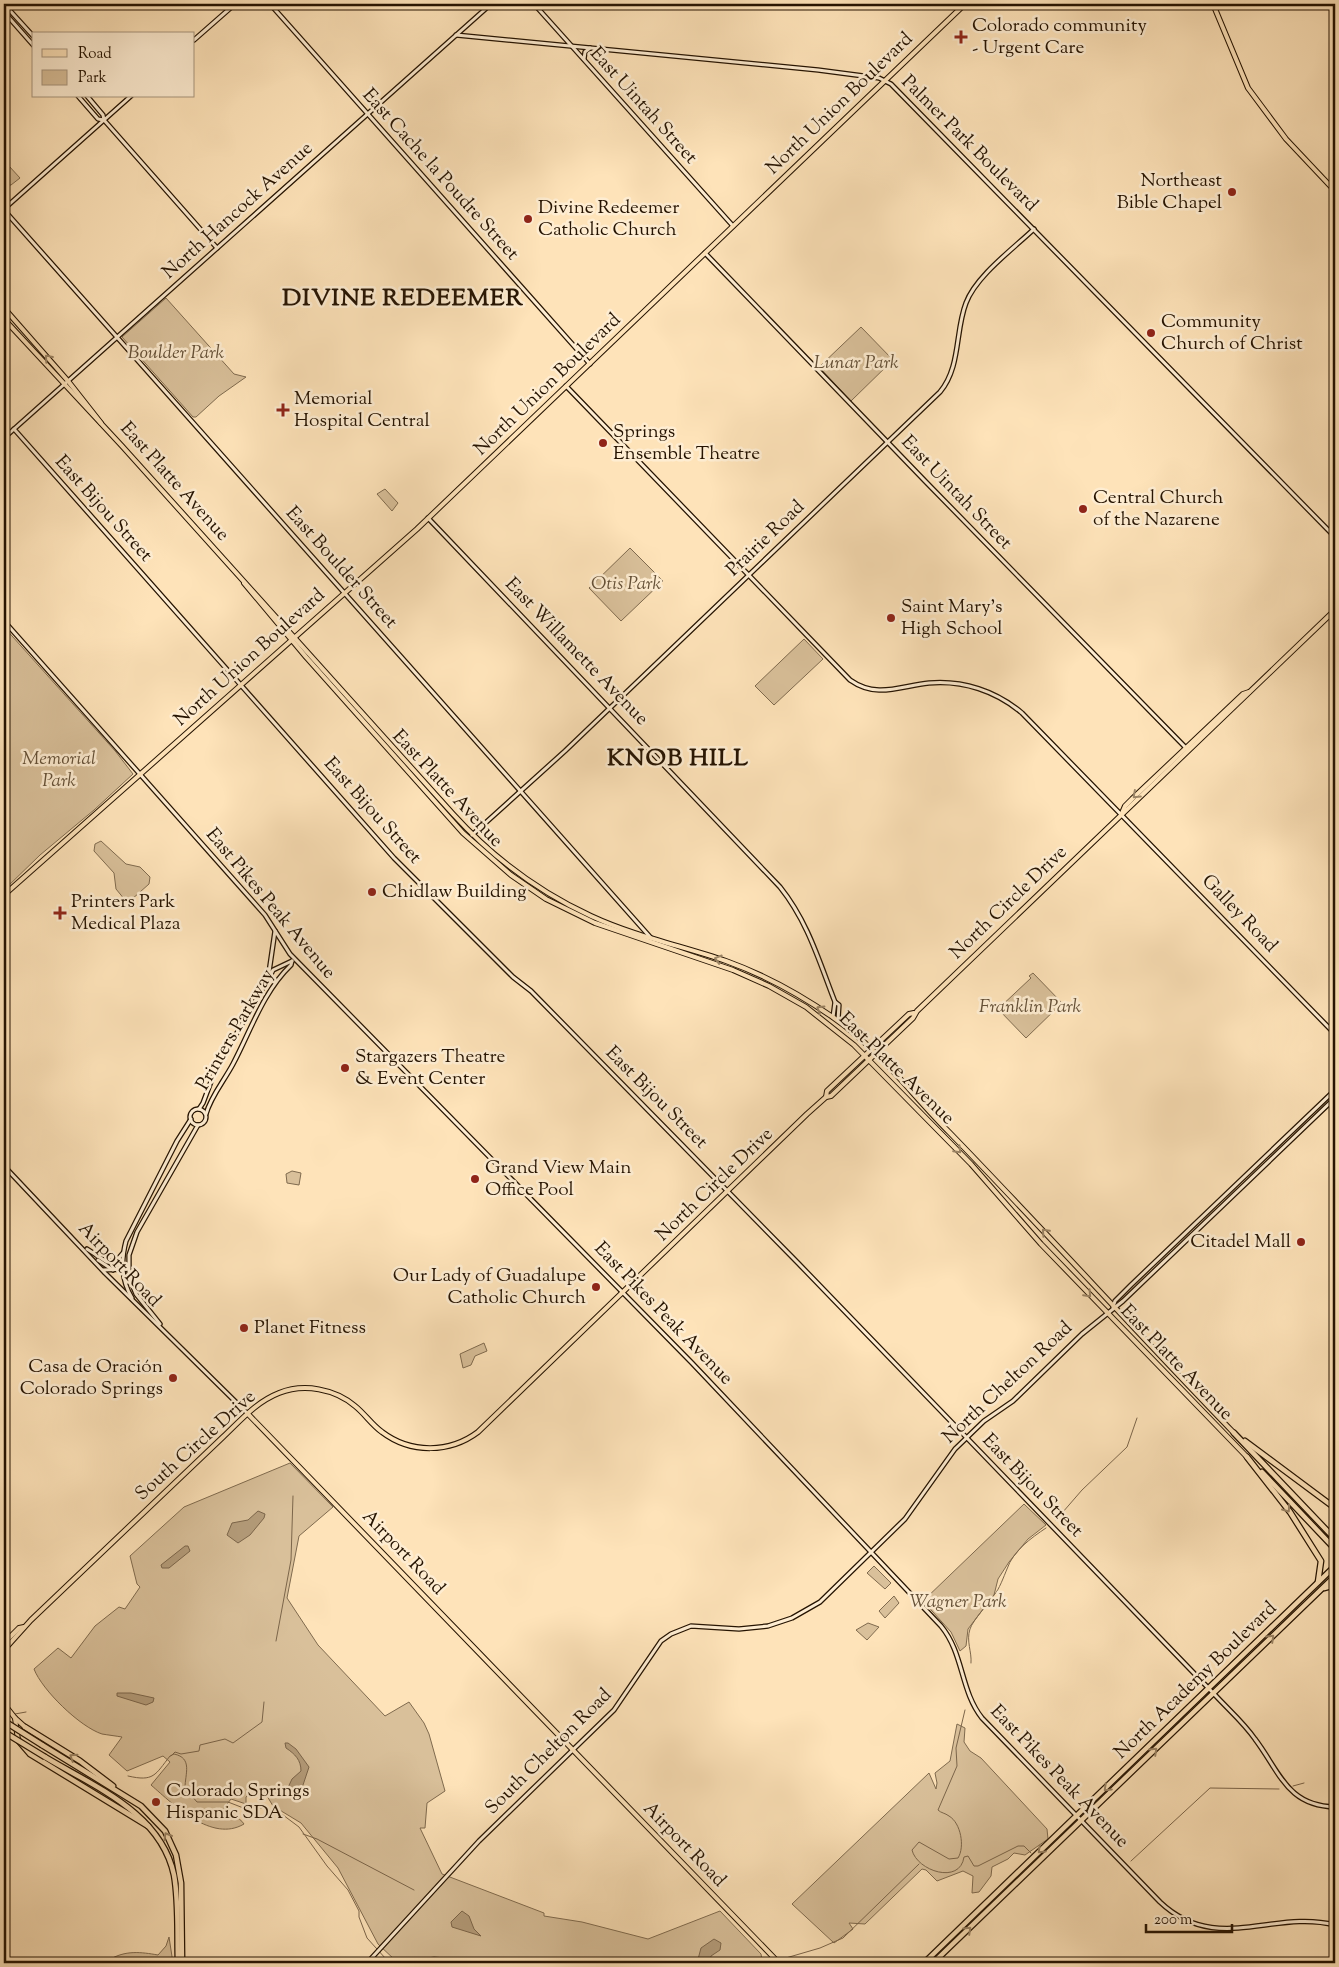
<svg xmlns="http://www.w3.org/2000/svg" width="1339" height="1967" viewBox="0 0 1339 1967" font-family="'Sorts Mill Goudy',serif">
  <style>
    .green { fill: #d9c09a; stroke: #7f6a4e }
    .water { fill: #b49c7a; stroke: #7b654a }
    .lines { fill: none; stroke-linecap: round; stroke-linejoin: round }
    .stream { stroke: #7b654a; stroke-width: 1 }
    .secondary-casing { stroke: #251301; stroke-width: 5.5 }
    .primary-casing { stroke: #251301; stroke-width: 6 }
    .highway-casing { stroke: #251301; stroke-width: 7 }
    .secondary { stroke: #feedd2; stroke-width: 3 }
    .primary { stroke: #fee3b9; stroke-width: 4 }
    .highway { stroke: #fee3b9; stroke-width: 4.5 }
    .highway-bridge-casing { stroke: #251301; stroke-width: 7; stroke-linecap: butt }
    .highway-bridge { stroke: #fee3b9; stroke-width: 4.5 }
    .oneway { stroke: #9c8566 }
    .poi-dot { fill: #8f2418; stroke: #feedd2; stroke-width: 2 }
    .labels { text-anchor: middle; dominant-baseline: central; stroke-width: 5; stroke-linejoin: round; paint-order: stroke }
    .poi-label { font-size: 19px; fill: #251301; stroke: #feedd2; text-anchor: start }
    .street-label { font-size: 19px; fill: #251301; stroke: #feedd2 }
    .park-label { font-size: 19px; font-style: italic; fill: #645037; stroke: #feedd2 }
    .district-label { font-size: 24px; font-weight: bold; letter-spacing: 1px; fill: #251301; stroke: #feedd2 }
  </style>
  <rect width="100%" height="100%" fill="#fee3b9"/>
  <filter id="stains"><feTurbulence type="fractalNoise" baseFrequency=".004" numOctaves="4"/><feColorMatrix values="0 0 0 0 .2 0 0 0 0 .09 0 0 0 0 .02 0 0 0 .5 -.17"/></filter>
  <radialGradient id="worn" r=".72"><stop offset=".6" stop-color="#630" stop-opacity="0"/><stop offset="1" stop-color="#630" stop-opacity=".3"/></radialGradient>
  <g class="green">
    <polygon points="6,165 9,166 20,178 11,185 4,186 4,167"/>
    <polygon points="166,298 234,374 246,377 219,396 196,417 193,417 122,337"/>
    <polygon points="861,327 893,360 851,401 819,367"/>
    <polygon points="385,489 398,503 392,511 377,494"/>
    <polygon points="630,548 663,581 621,621 589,588"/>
    <polygon points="4,627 116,752 133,774 94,810 40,855 4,890"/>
    <polygon points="804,639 823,659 774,705 755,686"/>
    <polygon points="101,841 126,864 140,867 150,877 149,884 131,900 125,900 116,889 114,873 94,851 95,844"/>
    <polygon points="1033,973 1062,1003 1026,1038 998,1009 1031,978 1029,976"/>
    <polygon points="292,1171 301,1173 299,1185 287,1183 286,1174"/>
    <polygon points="484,1343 487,1351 475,1356 471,1365 463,1368 460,1354"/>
    <path d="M 290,1463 L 333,1507 L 299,1536 L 287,1598 L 318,1645 L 385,1716 L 409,1702 L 424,1723 L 429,1734 L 445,1791 L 427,1803 L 425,1828 L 420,1828 L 442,1874 L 544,1913 L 544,1916 L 582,1922 L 648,1939 L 720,1911 L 761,1954 L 762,1960 L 759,1962 L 396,1961 L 378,1944 L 338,1868 L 301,1823 L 273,1806 L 264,1791 L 257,1788 L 246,1797 L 246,1804 L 231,1799 L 224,1808 C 229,1816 239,1816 244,1824 C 212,1843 174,1805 151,1785 L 170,1762 L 163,1756 L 127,1771 L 109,1755 L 122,1737 C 116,1736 108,1735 102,1734 C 80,1727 42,1690 34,1669 L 58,1648 L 71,1658 L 95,1626 L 119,1607 L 125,1609 L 140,1587 L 137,1584 L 130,1556 L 184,1507 Z"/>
    <polygon points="1024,1504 1046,1525 1028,1539 1009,1562 998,1579 994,1595 968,1629 966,1646 960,1651 951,1632 923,1601"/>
    <polygon points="874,1566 891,1583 885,1589 867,1573"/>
    <polygon points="894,1596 899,1603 885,1618 879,1611"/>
    <polygon points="868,1623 879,1627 867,1640 856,1630"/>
    <polygon points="957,1724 965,1728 964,1742 970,1751 981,1758 1047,1829 1048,1839 1025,1855 1014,1853 1008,1859 992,1867 991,1876 979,1892 972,1893 973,1876 963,1871 937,1881 926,1870 922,1869 865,1924 849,1923 853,1929 834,1943 792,1904 929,1773 936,1789 937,1783 935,1773 950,1761"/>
    <path d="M 169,1937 L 173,1963 L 109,1963 L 109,1960 C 125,1950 141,1952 158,1955 L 166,1946 Z"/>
  </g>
  <g class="water">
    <polygon points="258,1511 265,1514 264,1518 250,1535 238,1543 227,1535 232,1523 248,1520"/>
    <polygon points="185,1546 188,1546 190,1551 169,1568 162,1568 161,1565"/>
    <polygon points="117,1693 131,1693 154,1698 153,1702 146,1705 117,1696"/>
    <path d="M 285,1743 L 288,1743 L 296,1749 L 309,1767 L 303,1785 L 294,1798 L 285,1794 L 292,1779 L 301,1771 C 301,1760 295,1754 286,1748 Z"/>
    <polygon points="462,1911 469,1916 474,1929 481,1936 452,1927 451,1922"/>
    <polygon points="714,1939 721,1943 720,1950 711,1956 709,1963 697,1963 701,1948"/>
  </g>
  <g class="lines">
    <g class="stream">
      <polyline points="1056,1520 1082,1490 1127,1447 1137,1418"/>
      <polyline points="276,1641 291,1560 293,1496"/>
      <path d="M 971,1663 C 972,1652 966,1641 970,1629 C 973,1620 988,1604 994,1595 C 999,1590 1004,1576 1007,1569 C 1013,1551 1031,1538 1046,1528"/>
      <path d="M 965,1710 L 956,1748 L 957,1766 L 938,1810 C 941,1813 945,1813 949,1816 C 961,1823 965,1847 958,1858 L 949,1859 L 919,1842 L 912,1850 C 917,1871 960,1885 964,1857 L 968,1856 L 974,1866 L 978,1866 L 1018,1846 L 1024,1846 L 1031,1853"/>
      <polyline points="4,1714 11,1714"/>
      <polyline points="15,1714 26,1712"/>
      <polyline points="171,1756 175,1752 181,1754 199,1751 200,1745 225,1739 233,1743 262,1722 264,1702"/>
      <path d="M 128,1776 C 154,1782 155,1775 170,1756 L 174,1754 C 193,1758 185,1774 185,1788 L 197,1802 L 228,1802 L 246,1809 L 264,1808 L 283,1815 L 299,1827 L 327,1866 L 348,1890 L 359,1911 L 359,1917 L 367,1938 L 386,1959 L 392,1962 L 417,1963 L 422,1959 L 434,1957 L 445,1958 L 450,1963"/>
      <polyline points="1293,1786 1304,1783"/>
      <polyline points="303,1834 317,1839 414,1890"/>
      <polyline points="1131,1861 1210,1788 1279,1789"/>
      <polyline points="779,1960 820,1948 843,1938 919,1864"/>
      <polyline points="771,1963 776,1961"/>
    </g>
    <defs>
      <g id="secondary">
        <polyline points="4,4 34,37"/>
        <polyline points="270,4 590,364"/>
        <polyline points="534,4 733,226"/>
        <polyline points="4,12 34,46"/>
        <polyline points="456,35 818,70 879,78 891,84 1335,537"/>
        <polyline points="194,40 235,4"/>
        <polyline points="584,59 585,52 590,48"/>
        <polyline points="78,96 98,119 104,120"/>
        <polyline points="87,96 103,115 104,120 217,248"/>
        <polyline points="4,209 131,96"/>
        <polyline points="4,210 651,938"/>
        <polyline points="705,253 925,481 1187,749"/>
        <path d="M 566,386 L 850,680 C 877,699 900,686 929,683 C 963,680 996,691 1022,713 L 1335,1034"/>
        <path d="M 14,429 L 394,858 L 513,977 L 531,991 L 798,1263 L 1216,1696 C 1229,1710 1244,1723 1255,1739 C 1280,1772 1287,1806 1335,1807"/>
        <polyline points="4,438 491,4"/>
        <path d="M 428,518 L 780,887 C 808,922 819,961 835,1002 L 839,1005 L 838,1020"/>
        <path d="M 4,621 L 265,915 L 290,954 L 692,1363 L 941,1626 C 964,1654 960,1690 982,1718 L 1160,1902 C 1216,1955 1273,1909 1335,1925"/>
        <path d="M 472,835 L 565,751 L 940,392 C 961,367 955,331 966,303 C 976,276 1013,249 1034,229"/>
        <polyline points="271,974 273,970 292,961"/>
        <polyline points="833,1017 835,1002"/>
        <polyline points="199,1109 203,1103 215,1071 268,979 275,931"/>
        <circle cx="198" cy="1117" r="8"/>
        <path d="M 206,1114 C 211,1096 224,1081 233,1064 C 251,1030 263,992 291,965 L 292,961"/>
        <polyline points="4,1166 105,1273 248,1414"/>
        <polyline points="87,1249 107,1262 117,1260 123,1253"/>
        <polyline points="98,1260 113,1270"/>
        <polyline points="103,1270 128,1269"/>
        <path d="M 132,1298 C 121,1280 121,1260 126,1241 L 177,1141 L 191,1119"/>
        <polyline points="1113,1307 1115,1301 1131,1285 1335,1090"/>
        <polyline points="160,1324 136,1294 129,1277 129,1255 137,1232 198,1125"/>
        <polyline points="1332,1924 1335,1911"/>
        <polyline points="367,1963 479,1841 614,1710 661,1641 671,1634 691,1626 739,1629 768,1626 792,1618 820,1602 905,1519 955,1449 984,1421 1013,1401 1082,1334 1123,1301 1335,1098"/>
      </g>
      <g id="primary">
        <polyline points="1213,4 1248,88 1286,139 1335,191"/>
        <polyline points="4,308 68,381 101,423"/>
        <path d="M 4,319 L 122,446 L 453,814 C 493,858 537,891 591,916 C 634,936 682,946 726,961 C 765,975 801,995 834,1018 C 879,1049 912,1095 950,1133 C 1046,1232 1138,1334 1234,1433"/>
        <polyline points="244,583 306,657 463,833 511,875 546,899 595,923 733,970 769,986 806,1007 854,1045 971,1164 1041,1244 1247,1457"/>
        <polyline points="1122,813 1125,806 1132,799 1243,694 1249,692"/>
        <polyline points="4,895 417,529 965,4"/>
        <polyline points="826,1097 827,1091 909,1014 914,1013"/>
        <polyline points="248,1414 779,1963"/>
        <polyline points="4,1643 19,1628 24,1627"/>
        <path d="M 4,1650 L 31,1620 L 223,1437 C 240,1421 256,1402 279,1393 C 304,1383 335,1389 355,1406 C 365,1414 372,1425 382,1432 C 411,1454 450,1453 478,1432 L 807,1114 L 826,1097 L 831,1096 L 913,1018 L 917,1011 L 1335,610"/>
        <polyline points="4,1704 15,1718 25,1727"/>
        <polyline points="15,1718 18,1740"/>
      </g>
      <g id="highway">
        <polyline points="1234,1433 1335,1539"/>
        <polyline points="1245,1441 1335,1508"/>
        <polyline points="1247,1457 1290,1512 1321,1561 1318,1582"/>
        <polyline points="1262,1472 1335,1549"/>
        <polyline points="1324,1588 1335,1585"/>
        <polyline points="25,1727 80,1761 113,1786"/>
        <polyline points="18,1740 30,1754 148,1826"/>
        <polyline points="42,1745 141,1806 165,1831 176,1855 181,1883 182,1963"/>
        <path d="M 45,1757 C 95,1787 161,1813 174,1875 C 179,1903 177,1934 178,1963"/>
        <polyline points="924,1963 1335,1566"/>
        <polyline points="933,1963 1335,1576"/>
      </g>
    </defs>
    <use href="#secondary" class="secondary-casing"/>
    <use href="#primary" class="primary-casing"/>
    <use href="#highway" class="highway-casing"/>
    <use href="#secondary" class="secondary"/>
    <use href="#primary" class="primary"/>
    <use href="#highway" class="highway"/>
    <defs>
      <g id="highway-bridge">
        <polyline points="4,1721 42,1745"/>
        <polyline points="4,1732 45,1757"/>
      </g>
    </defs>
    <use href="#highway-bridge" class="highway-bridge-casing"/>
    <use href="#highway-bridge" class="highway-bridge"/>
  </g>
  <defs><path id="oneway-chevron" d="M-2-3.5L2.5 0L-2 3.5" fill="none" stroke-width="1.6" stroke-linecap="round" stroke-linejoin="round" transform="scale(1.25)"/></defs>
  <g class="oneway">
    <use href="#oneway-chevron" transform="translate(48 358) rotate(-131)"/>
    <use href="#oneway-chevron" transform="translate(1136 795) rotate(137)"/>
    <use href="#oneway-chevron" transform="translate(718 959) rotate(-163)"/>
    <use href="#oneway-chevron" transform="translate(820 1009) rotate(-148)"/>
    <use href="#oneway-chevron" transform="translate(958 1150) rotate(46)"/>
    <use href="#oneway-chevron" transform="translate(1045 1232) rotate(-133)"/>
    <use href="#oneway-chevron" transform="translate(1088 1294) rotate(47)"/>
    <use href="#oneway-chevron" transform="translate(1287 1509) rotate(55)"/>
    <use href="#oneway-chevron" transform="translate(1271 1638) rotate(-44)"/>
    <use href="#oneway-chevron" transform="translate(1154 1751) rotate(-44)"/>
    <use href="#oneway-chevron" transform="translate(73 1757) rotate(-147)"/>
    <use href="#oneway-chevron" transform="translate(1107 1788) rotate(136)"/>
    <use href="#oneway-chevron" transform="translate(167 1836) rotate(-120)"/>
    <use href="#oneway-chevron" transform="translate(1041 1850) rotate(136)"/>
    <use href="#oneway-chevron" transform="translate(968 1930) rotate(-44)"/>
  </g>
  <g class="poi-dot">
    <path d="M958.5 29.5h5v5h5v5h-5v5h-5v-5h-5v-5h5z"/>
    <circle cx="1232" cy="192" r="5"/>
    <circle cx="528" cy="219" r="5"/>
    <circle cx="1151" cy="333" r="5"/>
    <path d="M280.5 402.5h5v5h5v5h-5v5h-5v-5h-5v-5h5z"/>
    <circle cx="603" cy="443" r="5"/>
    <circle cx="1083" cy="509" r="5"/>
    <circle cx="891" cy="618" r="5"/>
    <circle cx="372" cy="892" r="5"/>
    <path d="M57.5 905.5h5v5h5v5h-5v5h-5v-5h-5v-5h5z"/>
    <circle cx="345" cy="1068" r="5"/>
    <circle cx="475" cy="1179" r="5"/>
    <circle cx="1301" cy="1242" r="5"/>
    <circle cx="596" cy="1287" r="5"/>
    <circle cx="244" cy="1328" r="5"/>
    <circle cx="173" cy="1378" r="5"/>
    <circle cx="156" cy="1802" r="5"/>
  </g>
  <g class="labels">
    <g class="poi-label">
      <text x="972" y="26">Colorado community<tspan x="972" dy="22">- Urgent Care</tspan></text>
      <text x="1222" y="181" text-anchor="end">Northeast<tspan x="1222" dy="22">Bible Chapel</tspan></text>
      <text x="538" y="208">Divine Redeemer<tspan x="538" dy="22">Catholic Church</tspan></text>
      <text x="1161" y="322">Community<tspan x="1161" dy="22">Church of Christ</tspan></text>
      <text x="294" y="399">Memorial<tspan x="294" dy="22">Hospital Central</tspan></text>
      <text x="613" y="432">Springs<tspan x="613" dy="22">Ensemble Theatre</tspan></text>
      <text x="1093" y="498">Central Church<tspan x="1093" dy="22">of the Nazarene</tspan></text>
      <text x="901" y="607">Saint Mary's<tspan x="901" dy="22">High School</tspan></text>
      <text x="382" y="892">Chidlaw Building</text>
      <text x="71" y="902">Printers Park<tspan x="71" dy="22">Medical Plaza</tspan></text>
      <text x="355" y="1057">Stargazers Theatre<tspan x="355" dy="22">&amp; Event Center</tspan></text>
      <text x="485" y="1168">Grand View Main<tspan x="485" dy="22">Office Pool</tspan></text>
      <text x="1291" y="1242" text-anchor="end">Citadel Mall</text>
      <text x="586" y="1276" text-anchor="end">Our Lady of Guadalupe<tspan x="586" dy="22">Catholic Church</tspan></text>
      <text x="254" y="1328">Planet Fitness</text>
      <text x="163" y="1367" text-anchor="end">Casa de Oración<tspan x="163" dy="22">Colorado Springs</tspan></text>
      <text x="166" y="1791">Colorado Springs<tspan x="166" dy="22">Hispanic SDA</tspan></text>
    </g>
    <g class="street-label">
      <text transform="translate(840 104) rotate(-44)">North Union Boulevard</text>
      <text transform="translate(643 106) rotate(48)">East Uintah Street</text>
      <text transform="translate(969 144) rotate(45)">Palmer Park Boulevard</text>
      <text transform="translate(440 175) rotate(48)">East Cache la Poudre Street</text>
      <text transform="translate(238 211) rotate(-42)">North Hancock Avenue</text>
      <text transform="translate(548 385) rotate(-44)">North Union Boulevard</text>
      <text transform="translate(174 482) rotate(48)">East Platte Avenue</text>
      <text transform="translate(956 493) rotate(46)">East Uintah Street</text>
      <text transform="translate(103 509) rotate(48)">East Bijou Street</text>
      <text transform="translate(766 539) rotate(-44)">Prairie Road</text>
      <text transform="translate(341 568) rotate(48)">East Boulder Street</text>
      <text transform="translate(576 652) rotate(46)">East Willamette Avenue</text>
      <text transform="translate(250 658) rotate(-42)">North Union Boulevard</text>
      <text transform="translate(447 789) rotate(47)">East Platte Avenue</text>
      <text transform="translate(372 811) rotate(48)">East Bijou Street</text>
      <text transform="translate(1009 903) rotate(-44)">North Circle Drive</text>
      <text transform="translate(270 904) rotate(50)">East Pikes Peak Avenue</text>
      <text transform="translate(1239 914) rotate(46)">Galley Road</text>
      <text transform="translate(236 1030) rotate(-60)">Printers Parkway</text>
      <text transform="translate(896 1069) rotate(44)">East Platte Avenue</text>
      <text transform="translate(656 1098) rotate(45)">East Bijou Street</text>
      <text transform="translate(715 1185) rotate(-44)">North Circle Drive</text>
      <text transform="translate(119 1265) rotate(46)">Airport Road</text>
      <text transform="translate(663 1314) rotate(46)">East Pikes Peak Avenue</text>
      <text transform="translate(1176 1363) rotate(46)">East Platte Avenue</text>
      <text transform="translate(1008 1383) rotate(-43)">North Chelton Road</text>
      <text transform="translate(196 1446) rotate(-42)">South Circle Drive</text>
      <text transform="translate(1032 1486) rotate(46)">East Bijou Street</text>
      <text transform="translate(403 1553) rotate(46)">Airport Road</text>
      <text transform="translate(1196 1681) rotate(-44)">North Academy Boulevard</text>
      <text transform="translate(549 1752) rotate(-45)">South Chelton Road</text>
      <text transform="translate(1059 1777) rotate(46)">East Pikes Peak Avenue</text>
      <text transform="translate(684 1845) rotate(46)">Airport Road</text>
    </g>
    <g class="park-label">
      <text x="176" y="353">Boulder Park</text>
      <text x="856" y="363">Lunar Park</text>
      <text x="626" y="584">Otis Park</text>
      <text x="59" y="759">Memorial<tspan x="59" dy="22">Park</tspan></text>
      <text x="1030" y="1007">Franklin Park</text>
      <text x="958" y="1602">Wagner Park</text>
    </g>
    <g class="district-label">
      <text x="403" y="299">DIVINE REDEEMER</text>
      <text x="678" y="759">KNOB HILL</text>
    </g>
  </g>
  <rect width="1339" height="1967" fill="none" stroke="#fee3b9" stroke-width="20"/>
  <rect x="5" y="5" width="1329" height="1957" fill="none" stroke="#251301" stroke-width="2.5"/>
  <rect x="10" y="10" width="1319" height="1947" fill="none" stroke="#251301"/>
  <rect x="32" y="32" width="162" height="65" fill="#feedd2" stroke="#a7967e"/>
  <rect x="42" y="49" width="25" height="8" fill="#fee3b9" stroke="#a7967e"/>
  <text x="78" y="58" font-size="15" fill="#251301">Road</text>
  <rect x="42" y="70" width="25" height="15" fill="#d9c09a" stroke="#a7967e"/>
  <text x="78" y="82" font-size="15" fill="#251301">Park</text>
  <path d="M1146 1924v8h86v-8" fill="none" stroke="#251301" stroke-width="2.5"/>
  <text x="1154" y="1924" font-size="15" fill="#251301" stroke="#feedd2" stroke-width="4" paint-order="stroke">200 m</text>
  <rect width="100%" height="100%" filter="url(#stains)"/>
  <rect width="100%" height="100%" fill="url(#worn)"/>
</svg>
